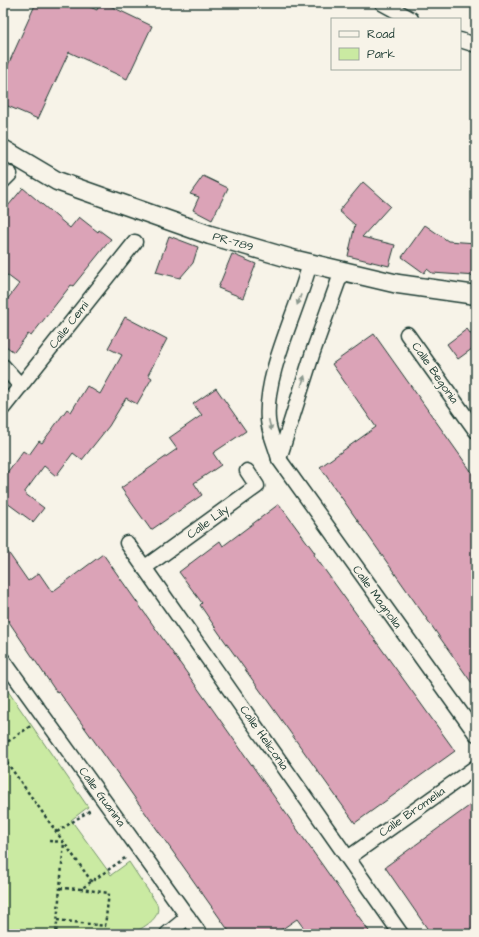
<svg xmlns="http://www.w3.org/2000/svg" width="479" height="937" viewBox="0 0 479 937" font-family="'Architects Daughter',sans-serif">
  <style>
    .green { fill: #caeaa2; stroke: #74946b }
    .building { fill: #dba3b7; stroke: #1f3d34 }
    .lines { fill: none; stroke-linecap: round; stroke-linejoin: round }
    .minor-casing { stroke: #1f3d34; stroke-width: 17 }
    .tertiary-casing { stroke: #1f3d34; stroke-width: 21 }
    .path { stroke: #1f3d34; stroke-width: 2.5; stroke-dasharray: 3 3; stroke-linecap: butt }
    .minor { stroke: #f7f3e8; stroke-width: 14 }
    .tertiary { stroke: #f7f3e8; stroke-width: 18 }
    .oneway { fill: #8b988e }
    .labels { text-anchor: middle; dominant-baseline: central; stroke-width: 3.5; stroke-linejoin: round; paint-order: stroke }
    .street-label { font-size: 12px; fill: #1f3d34; stroke: #f7f3e8 }
  </style>
  <rect width="100%" height="100%" fill="#f7f3e8"/>
  <filter id="ink" filterUnits="userSpaceOnUse"><feTurbulence type="fractalNoise" baseFrequency=".025" numOctaves="2"/><feDisplacementMap in="SourceGraphic" scale="8" xChannelSelector="R" yChannelSelector="G"/><feConvolveMatrix kernelMatrix="1 2 1 2 8 2 1 2 1" color-interpolation-filters="sRGB"/></filter>
  <g filter="url(#ink)">
    <path class="green" d="M 3,684 L 88,807 L 71,820 L 111,875 L 129,862 L 157,904 C 162,919 143,927 132,934 L 3,934 Z"/>
    <g class="building">
      <polygon points="36,3 81,3 97,10 100,3 104,3 152,26 127,79 69,52 38,119 3,104 3,76"/>
      <polygon points="203,176 228,188 212,220 193,210 199,197 190,194"/>
      <polygon points="363,182 390,206 362,237 395,245 389,266 348,256 355,225 339,211"/>
      <polygon points="23,188 70,228 79,217 98,232 99,230 111,239 73,286 71,285 31,336 28,334 14,352 3,344 3,305 19,284 3,272 3,212"/>
      <polygon points="425,225 448,241 476,243 476,276 432,273 427,269 424,273 402,257"/>
      <polygon points="169,236 198,247 193,263 180,278 156,272"/>
      <polygon points="232,254 256,264 243,298 218,288"/>
      <polygon points="125,317 167,339 148,375 152,378 137,404 126,398 109,426 82,460 73,453 56,476 44,466 24,493 44,508 33,522 3,500 3,478 23,451 29,455 39,441 42,443 67,409 71,412 87,386 100,394 122,355 108,348"/>
      <polygon points="467,329 476,341 476,346 458,359 447,344"/>
      <polygon points="374,334 476,478 476,689 320,467 376,427 332,364"/>
      <polygon points="216,388 246,431 213,453 221,465 194,483 202,495 151,530 121,488 177,449 169,438 202,415 193,404"/>
      <polygon points="279,504 315,553 314,555 455,751 355,823 219,633 200,605 202,603 179,572 220,541 223,546"/>
      <polygon points="3,545 28,581 39,573 52,592 103,554 371,934 308,934 297,919 275,934 231,934 115,770 59,692 57,693 3,613"/>
      <polygon points="476,801 476,934 431,934 385,867"/>
    </g>
    <g class="lines">
      <defs>
        <g id="minor">
          <polyline points="382,3 411,19"/>
          <polyline points="460,40 476,45"/>
          <polyline points="3,181 10,174"/>
          <path d="M 310,263 C 298,310 264,373 268,420 C 269,433 276,446 279,459 L 476,734"/>
          <polyline points="407,334 476,431"/>
          <polyline points="3,366 21,386"/>
          <polyline points="3,408 135,242"/>
          <polyline points="279,459 313,352 342,271"/>
          <polyline points="127,543 401,934"/>
          <polyline points="144,568 257,486 247,471"/>
          <polyline points="3,660 200,934"/>
          <polyline points="348,858 476,767"/>
          <polyline points="167,934 188,917"/>
        </g>
        <polyline id="tertiary" points="3,149 57,181 210,235 292,259 398,284 476,295"/>
      </defs>
      <use href="#minor" class="minor-casing"/>
      <use href="#tertiary" class="tertiary-casing"/>
      <g class="path">
        <polyline points="3,745 32,725"/>
        <polyline points="3,757 92,882"/>
        <polyline points="3,768 8,765"/>
        <polyline points="57,832 92,809"/>
        <polyline points="49,841 64,842 56,934"/>
        <polyline points="60,888 81,889 125,858"/>
        <polyline points="57,920 105,926 109,893 81,889"/>
      </g>
      <use href="#minor" class="minor"/>
      <use href="#tertiary" class="tertiary"/>
    </g>
    <defs><path id="oneway-solid" d="M-6-.8H1V-3.2L6.5 0L1 3.2V.8H-6Z"/></defs>
    <g class="oneway">
      <use href="#oneway-solid" transform="translate(299 300) rotate(110)"/>
      <use href="#oneway-solid" transform="translate(303 381) rotate(-72)"/>
      <use href="#oneway-solid" transform="translate(270 425) rotate(76)"/>
    </g>
  </g>
  <g class="labels">
    <g class="street-label">
      <text transform="translate(233 242) rotate(16)">PR-789</text>
      <text transform="translate(69 325) rotate(-52)">Calle Cemí</text>
      <text transform="translate(435 373) rotate(55)">Calle Begonia</text>
      <text transform="translate(208 522) rotate(-36)">Calle Lily</text>
      <text transform="translate(377 597) rotate(54)">Calle Magnolia</text>
      <text transform="translate(264 738) rotate(55)">Calle Heliconia</text>
      <text transform="translate(102 797) rotate(54)">Calle Guanina</text>
      <text transform="translate(412 812) rotate(-35)">Calle Bromelia</text>
    </g>
  </g>
  <rect width="479" height="937" fill="none" stroke="#f7f3e8" stroke-width="16"/>
  <rect x="8" y="8" width="463" height="921" fill="none" stroke="#1f3d34" stroke-width="1.5" filter="url(#ink)"/>
  <rect x="331" y="18" width="130" height="52" fill="#f7f3e8" stroke="#a1aaa0"/>
  <rect x="339" y="31" width="20" height="6" fill="#f7f3e8" stroke="#a1aaa0"/>
  <text x="367" y="38" font-size="12" fill="#1f3d34">Road</text>
  <rect x="339" y="48" width="20" height="12" fill="#caeaa2" stroke="#a1aaa0"/>
  <text x="367" y="58" font-size="12" fill="#1f3d34">Park</text>
</svg>
